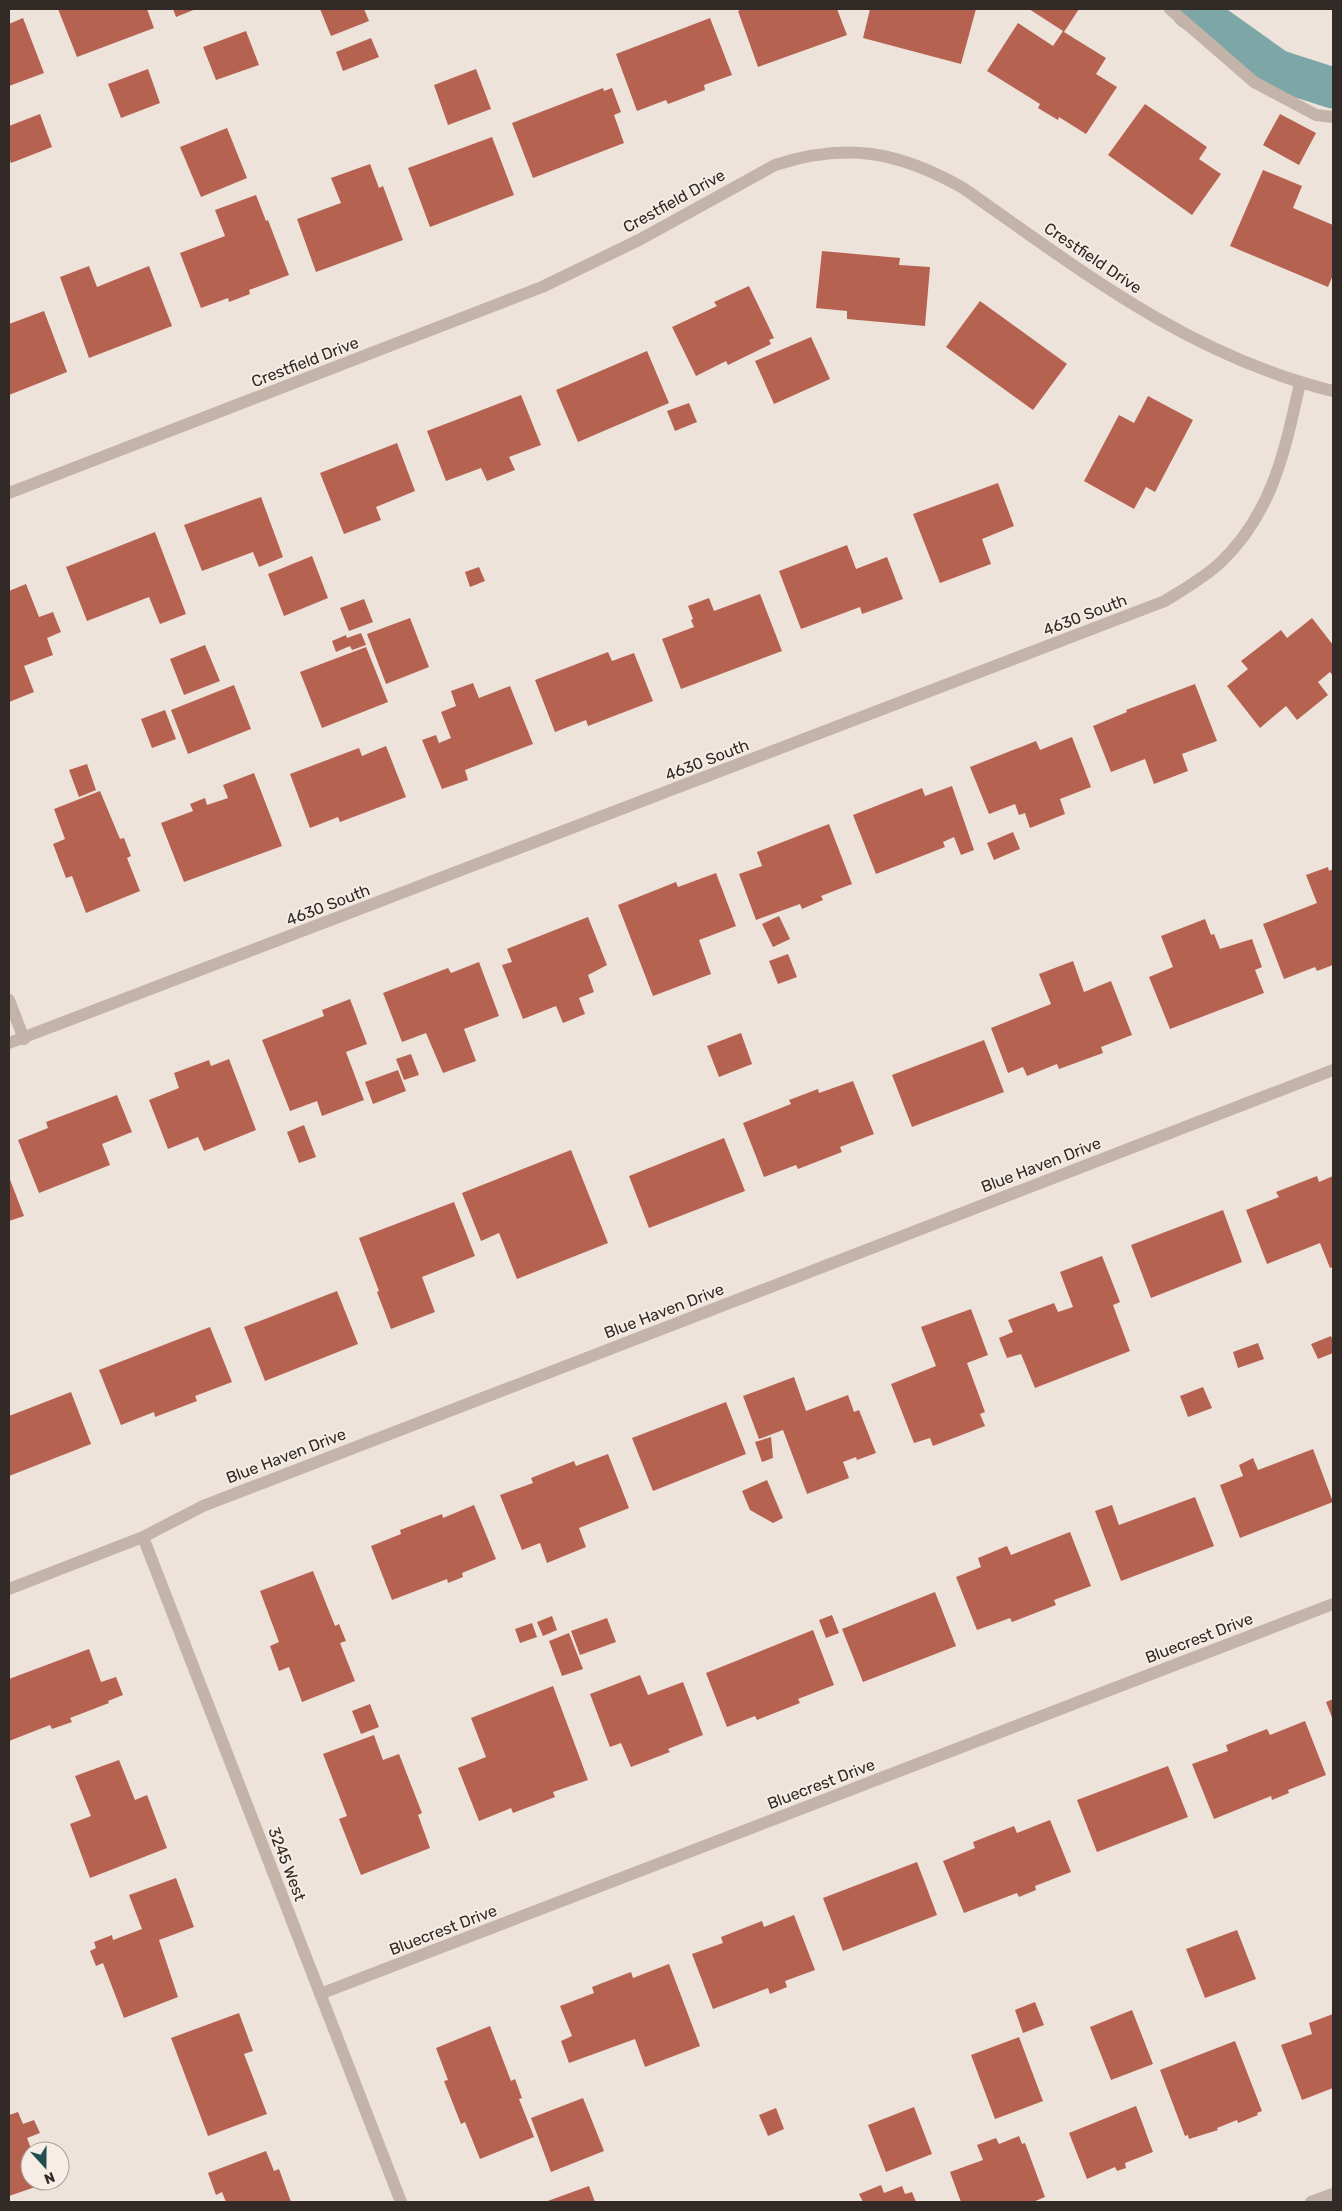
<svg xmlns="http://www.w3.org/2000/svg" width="1342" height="2211" viewBox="0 0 1342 2211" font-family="Rubik,sans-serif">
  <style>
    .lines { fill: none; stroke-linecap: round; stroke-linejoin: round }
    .canal { stroke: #7da7a6; stroke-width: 41 }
    .building { fill: #b66250 }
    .service { stroke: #c4b3a8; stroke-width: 12 }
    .minor { stroke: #c4b3a8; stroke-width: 12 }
    .labels { text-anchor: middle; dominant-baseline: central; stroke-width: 4; stroke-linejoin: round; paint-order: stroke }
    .street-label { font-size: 16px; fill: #322a27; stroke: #f6eee6 }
  </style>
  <rect width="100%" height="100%" fill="#eee3db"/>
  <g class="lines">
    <polyline class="canal" points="1191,9 1277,70 1333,88"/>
  </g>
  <g class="building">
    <polygon points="58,9 147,9 154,28 77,57"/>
    <polygon points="173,9 196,9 176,17"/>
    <polygon points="320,9 364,9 369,21 331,36"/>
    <polygon points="743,9 837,9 847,35 758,67 738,11"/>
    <polygon points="870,9 976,9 961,64 863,38"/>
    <polygon points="1029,9 1079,9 1064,32 1106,58 1096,74 1117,87 1086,134 1059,117 1058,120 1038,108 1040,104 987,71 1018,23 1053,46 1063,31"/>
    <polygon points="23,18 44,73 9,86 9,24"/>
    <polygon points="710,18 732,75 704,85 705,90 668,104 666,100 637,111 616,54"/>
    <polygon points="246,31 259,65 216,80 203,47"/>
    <polygon points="371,38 379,57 343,71 336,52"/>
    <polygon points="148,69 160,103 121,118 108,84"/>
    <polygon points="476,69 491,109 448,125 434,85"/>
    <polygon points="603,88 604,91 612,88 621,112 614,115 624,143 533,178 512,123"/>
    <polygon points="1145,104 1207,147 1199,159 1221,174 1192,215 1108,155"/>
    <polygon points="40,114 52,147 11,163 9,157 9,126"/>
    <polygon points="1280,114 1316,133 1299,165 1263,145"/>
    <polygon points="227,128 247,178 201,197 180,147"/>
    <polygon points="492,137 514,195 430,227 408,168"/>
    <polygon points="370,164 379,188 383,186 403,240 316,272 297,219 341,203 331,178"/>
    <polygon points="1263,170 1302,186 1293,208 1333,225 1333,275 1328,287 1230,246"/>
    <polygon points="256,195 266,221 268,220 289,275 249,290 250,294 229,302 228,298 201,308 180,253 225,236 215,210"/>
    <polygon points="822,251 900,258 899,265 930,267 925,326 847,319 847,311 816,308"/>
    <polygon points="89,266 97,287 149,266 172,326 89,358 60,277"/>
    <polygon points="749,286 774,338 769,340 771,344 728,365 726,361 696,376 672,327 717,306 714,302"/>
    <polygon points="980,301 1067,364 1033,410 946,347"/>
    <polygon points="44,311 67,372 9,395 9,324"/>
    <polygon points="811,337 830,379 774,404 755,361"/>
    <polygon points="647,351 669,403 578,442 556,390"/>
    <polygon points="521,395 541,445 509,457 515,470 487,481 481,468 446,481 427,431"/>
    <polygon points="1148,396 1193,420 1155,492 1146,487 1134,509 1084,481 1119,415 1134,423"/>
    <polygon points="689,403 697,422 675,431 667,411"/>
    <polygon points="397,443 415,491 376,507 381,520 344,534 320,473"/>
    <polygon points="998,483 1014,526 982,539 991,564 940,583 913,514"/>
    <polygon points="261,497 283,557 259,567 253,552 202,571 184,525"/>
    <polygon points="155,532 186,614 160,624 149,597 87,621 66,567"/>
    <polygon points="847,545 856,569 887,557 903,599 862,614 860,607 801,629 779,571"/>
    <polygon points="312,556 328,598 284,616 268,574"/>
    <polygon points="479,567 485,581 470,587 465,572"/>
    <polygon points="26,584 39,617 53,612 61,632 47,638 53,655 24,666 34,692 9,702 9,591"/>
    <polygon points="760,594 782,651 681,689 662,639 694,627 691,620 693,619 688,606 709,598 714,611"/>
    <polygon points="364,599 373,622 349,631 340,608"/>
    <polygon points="410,618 429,667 386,684 367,634"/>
    <polygon points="1312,618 1333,645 1333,676 1330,672 1318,682 1328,695 1297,720 1286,706 1260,728 1227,686 1248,669 1241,661 1281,630 1287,638"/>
    <polygon points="361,633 366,645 352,650 350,646 336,652 332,641 346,635 347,638"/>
    <polygon points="205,645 220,681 184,695 170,659"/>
    <polygon points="366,647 388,702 322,728 300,672"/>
    <polygon points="608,652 612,661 634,653 653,701 588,726 586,720 555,732 535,680"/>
    <polygon points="473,683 479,698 510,686 533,744 465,770 468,780 442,789 422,740 436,735 439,743 451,738 441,712 456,706 451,691"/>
    <polygon points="1195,684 1217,741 1182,754 1188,771 1154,784 1145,759 1111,772 1093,726 1127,712 1126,710"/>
    <polygon points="234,685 251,729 188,754 171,710"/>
    <polygon points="165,710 176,739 152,748 141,719"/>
    <polygon points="1072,737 1091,787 1060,799 1065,814 1030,828 1025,813 1019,815 1015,804 989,814 970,767 1036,741 1040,750"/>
    <polygon points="386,746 406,797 340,822 338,817 310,828 290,774 359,748 362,756"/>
    <polygon points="87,764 96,790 79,797 69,770"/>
    <polygon points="254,773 282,846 184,882 161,823 193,811 190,804 205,798 207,805 228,798 223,785"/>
    <polygon points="952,786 974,850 961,855 954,837 943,842 945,847 876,874 853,815 922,788 925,796"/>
    <polygon points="100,791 120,839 124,838 131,856 127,858 140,891 86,913 72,876 66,878 53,844 65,839 54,809"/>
    <polygon points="829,824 852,884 821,896 823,900 802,909 800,904 756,920 739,874 762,866 757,852"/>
    <polygon points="1013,832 1020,849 994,860 987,843"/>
    <polygon points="1328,867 1329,871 1333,869 1333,965 1317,971 1315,967 1284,979 1263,924 1317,903 1306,875"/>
    <polygon points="716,873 736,926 699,940 711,974 653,996 618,905 676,882 678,887"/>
    <polygon points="779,916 790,939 773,947 762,924"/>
    <polygon points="588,917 607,965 588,975 594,992 579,998 585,1014 563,1023 556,1006 523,1019 502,965 512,962 507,949"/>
    <polygon points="1205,919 1211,935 1214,934 1220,949 1252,939 1262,967 1255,970 1264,993 1170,1029 1149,977 1173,967 1161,936"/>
    <polygon points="788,954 797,977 778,984 769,961"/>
    <polygon points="1073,961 1084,992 1111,981 1132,1035 1101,1047 1103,1053 1059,1069 1057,1064 1027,1076 1023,1067 1008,1073 991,1028 1051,1004 1039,974"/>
    <polygon points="479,962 499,1016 464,1029 476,1061 443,1073 426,1033 402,1042 383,993 448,968 451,973"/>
    <polygon points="350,999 367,1044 346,1052 364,1100 322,1116 317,1101 290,1111 262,1040 324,1016 322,1010"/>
    <polygon points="741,1033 752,1064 719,1077 707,1046"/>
    <polygon points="984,1040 1004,1092 912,1127 892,1075"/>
    <polygon points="411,1054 419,1075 404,1080 396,1059"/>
    <polygon points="229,1059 256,1130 204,1151 198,1137 168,1149 149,1100 179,1088 174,1073 209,1060 211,1066"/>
    <polygon points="398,1070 406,1091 373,1104 365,1082"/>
    <polygon points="853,1081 874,1134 840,1147 842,1152 798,1169 796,1165 764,1177 743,1123 791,1104 789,1100 818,1089 819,1093"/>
    <polygon points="117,1095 132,1132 102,1144 110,1165 39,1193 18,1140 48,1128 46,1122"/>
    <polygon points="304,1125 316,1157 299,1163 287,1132"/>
    <polygon points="724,1138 745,1191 649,1228 629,1176"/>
    <polygon points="571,1150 608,1243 517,1279 499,1233 481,1241 462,1193"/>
    <polygon points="1317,1176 1319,1182 1333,1176 1333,1267 1330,1268 1320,1243 1267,1264 1246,1210 1279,1197 1276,1192"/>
    <polygon points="9,1177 24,1216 9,1221"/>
    <polygon points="454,1202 475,1256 422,1277 435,1312 391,1329 377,1292 379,1291 359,1238"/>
    <polygon points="1223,1210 1242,1262 1151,1298 1131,1245"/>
    <polygon points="1102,1256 1120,1302 1113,1305 1130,1351 1035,1388 1021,1354 1007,1358 999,1338 1013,1332 1008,1320 1054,1303 1058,1312 1073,1307 1060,1272"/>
    <polygon points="337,1291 358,1344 265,1381 244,1327"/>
    <polygon points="971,1309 988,1355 967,1363 985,1412 980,1414 985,1426 933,1446 930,1438 914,1443 891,1384 936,1366 921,1327"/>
    <polygon points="210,1327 232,1382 195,1396 197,1401 155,1417 154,1412 121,1425 99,1370"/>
    <polygon points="1331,1336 1333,1342 1333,1353 1318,1359 1311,1344"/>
    <polygon points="1258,1343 1264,1359 1238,1368 1233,1352"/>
    <polygon points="794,1377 806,1411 848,1395 854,1412 859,1410 876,1453 857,1460 856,1457 843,1462 849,1478 807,1494 783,1430 759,1439 743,1396"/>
    <polygon points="1203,1387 1212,1408 1188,1417 1180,1396"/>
    <polygon points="71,1392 91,1444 9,1476 9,1416"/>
    <polygon points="726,1402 746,1454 653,1491 632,1438"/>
    <polygon points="771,1437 773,1458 762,1462 755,1442"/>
    <polygon points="1313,1449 1333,1502 1240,1538 1220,1485 1243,1476 1239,1465 1253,1458 1258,1470"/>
    <polygon points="608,1454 629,1508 579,1528 586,1547 547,1563 540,1543 522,1550 500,1495 533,1483 531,1478 574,1461 576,1466"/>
    <polygon points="767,1480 783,1518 773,1523 750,1510 742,1491"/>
    <polygon points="1195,1497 1214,1546 1121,1581 1095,1511 1112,1505 1119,1525"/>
    <polygon points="474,1505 496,1559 462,1573 463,1577 448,1583 447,1579 392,1600 371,1546 401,1534 400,1530 442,1514 443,1518"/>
    <polygon points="1070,1532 1091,1586 1054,1600 1056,1605 1012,1622 1010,1618 977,1630 956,1577 981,1567 978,1558 1007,1546 1011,1555"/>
    <polygon points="313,1571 335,1626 339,1624 346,1641 340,1643 355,1681 302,1702 289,1667 279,1671 270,1646 279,1642 260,1591"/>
    <polygon points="935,1592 956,1646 863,1682 842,1629"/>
    <polygon points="832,1615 839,1633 826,1638 819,1620"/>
    <polygon points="552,1616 557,1630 543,1636 537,1622"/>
    <polygon points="607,1618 616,1642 580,1655 571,1631"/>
    <polygon points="532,1623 537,1637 520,1643 515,1629"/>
    <polygon points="813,1630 834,1685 798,1699 800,1703 757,1720 755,1716 727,1727 706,1673"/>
    <polygon points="569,1633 583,1669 562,1676 549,1641"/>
    <polygon points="89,1649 101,1682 116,1677 123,1695 108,1701 109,1703 70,1718 72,1722 52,1729 50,1725 9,1741 9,1679"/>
    <polygon points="640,1675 648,1695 683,1682 703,1735 668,1749 670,1752 631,1767 621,1743 610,1747 590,1694"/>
    <polygon points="553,1686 588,1780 553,1792 555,1797 513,1813 511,1808 479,1821 458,1768 486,1757 471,1718"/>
    <polygon points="1333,1699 1333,1720 1326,1702"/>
    <polygon points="370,1704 379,1727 361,1734 352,1711"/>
    <polygon points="1305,1721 1326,1775 1288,1790 1289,1793 1272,1800 1271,1796 1214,1819 1192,1764 1228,1751 1226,1745 1267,1729 1270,1735"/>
    <polygon points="374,1735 383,1760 399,1754 422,1813 418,1815 430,1848 361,1875 339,1819 347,1816 323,1754"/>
    <polygon points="119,1760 135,1800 147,1795 167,1848 90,1878 70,1824 91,1816 75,1776"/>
    <polygon points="1168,1766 1188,1817 1097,1852 1077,1800"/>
    <polygon points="1050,1820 1071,1872 1035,1886 1036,1890 1019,1897 1017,1893 964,1913 943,1861 975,1848 973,1842 1014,1826 1017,1833"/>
    <polygon points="917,1862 937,1915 843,1951 823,1898"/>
    <polygon points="176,1878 194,1927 159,1940 178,1997 124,2018 103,1963 96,1966 90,1951 96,1948 94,1942 112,1935 113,1940 142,1929 129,1895"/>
    <polygon points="794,1915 815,1970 785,1981 787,1987 770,1994 768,1988 713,2009 692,1954 723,1943 721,1937 762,1921 764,1927"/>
    <polygon points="1237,1930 1256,1979 1205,1998 1186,1949"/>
    <polygon points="669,1964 700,2046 645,2067 635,2039 569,2063 561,2041 572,2036 560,2006 594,1993 592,1987 631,1972 633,1978"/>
    <polygon points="1035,2002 1044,2025 1023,2033 1015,2010"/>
    <polygon points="1132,2010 1153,2064 1111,2080 1090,2027"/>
    <polygon points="239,2013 253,2051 244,2054 267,2114 208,2136 171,2038"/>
    <polygon points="1333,2014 1333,2088 1302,2100 1281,2045 1312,2034 1309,2023"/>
    <polygon points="490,2026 511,2081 515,2079 522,2098 519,2099 534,2137 480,2159 465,2122 461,2124 444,2081 448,2080 436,2048"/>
    <polygon points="1019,2037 1043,2101 995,2119 971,2055"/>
    <polygon points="1235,2041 1262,2111 1257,2113 1258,2115 1238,2123 1237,2120 1217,2128 1218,2130 1189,2139 1188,2135 1185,2136 1160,2070"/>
    <polygon points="583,2098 604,2151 551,2172 531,2118"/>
    <polygon points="1136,2106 1153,2152 1125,2163 1126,2168 1117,2171 1115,2167 1087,2179 1069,2133"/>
    <polygon points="914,2107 932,2154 886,2172 868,2125"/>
    <polygon points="776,2108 784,2129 768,2136 759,2115"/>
    <polygon points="18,2112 23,2124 34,2120 40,2133 27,2138 32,2151 30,2181 43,2181 44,2184 9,2196 9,2115"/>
    <polygon points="1019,2136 1022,2144 1025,2143 1045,2197 1033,2202 961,2202 950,2172 983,2160 977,2145 996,2138 999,2144"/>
    <polygon points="266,2151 274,2171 279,2169 291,2202 226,2202 222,2192 216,2195 208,2173"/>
    <polygon points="881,2185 884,2193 902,2186 905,2194 912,2192 916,2202 863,2202 859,2194"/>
    <polygon points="589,2186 595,2202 545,2202"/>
  </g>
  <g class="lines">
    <polyline class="service" points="1170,9 1254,82 1316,115 1333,117"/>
    <g class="minor">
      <path d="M 9,493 L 542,287 L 639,240 L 775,165 C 846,142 898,151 963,188 C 1082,271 1189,356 1333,391"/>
      <polyline points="9,1000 24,1039"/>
      <path d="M 9,1043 L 1165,601 C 1184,589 1204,578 1221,562 C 1273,512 1285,450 1300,383"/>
      <polyline points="143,1537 401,2202"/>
      <polyline points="9,1589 143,1537 203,1506 1333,1070"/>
      <polyline points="320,1994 1333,1604"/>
      <polyline points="1311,2202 1333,2194"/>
    </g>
  </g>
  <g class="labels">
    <g class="street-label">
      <text transform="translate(674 201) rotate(-29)">Crestfield Drive</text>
      <text transform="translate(1093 258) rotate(34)">Crestfield Drive</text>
      <text transform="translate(305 362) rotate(-21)">Crestfield Drive</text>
      <text transform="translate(1085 615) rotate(-21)">4630 South</text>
      <text transform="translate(707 760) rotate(-21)">4630 South</text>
      <text transform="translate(328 905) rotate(-21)">4630 South</text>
      <text transform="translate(1041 1165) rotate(-21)">Blue Haven Drive</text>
      <text transform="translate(664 1311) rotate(-21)">Blue Haven Drive</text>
      <text transform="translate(286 1456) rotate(-21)">Blue Haven Drive</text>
      <text transform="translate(1199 1638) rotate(-21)">Bluecrest Drive</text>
      <text transform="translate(821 1784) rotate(-21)">Bluecrest Drive</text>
      <text transform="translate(287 1864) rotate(69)">3245 West</text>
      <text transform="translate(443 1930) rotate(-21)">Bluecrest Drive</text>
    </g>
  </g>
  <rect width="1342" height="2211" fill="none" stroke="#322a27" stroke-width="20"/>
  <g transform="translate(45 2166) rotate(159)"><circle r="24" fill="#f6eee6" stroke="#a8a09a"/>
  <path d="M0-4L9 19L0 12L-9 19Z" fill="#224e4e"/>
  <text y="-8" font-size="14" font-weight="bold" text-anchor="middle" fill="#322a27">N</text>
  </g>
</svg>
